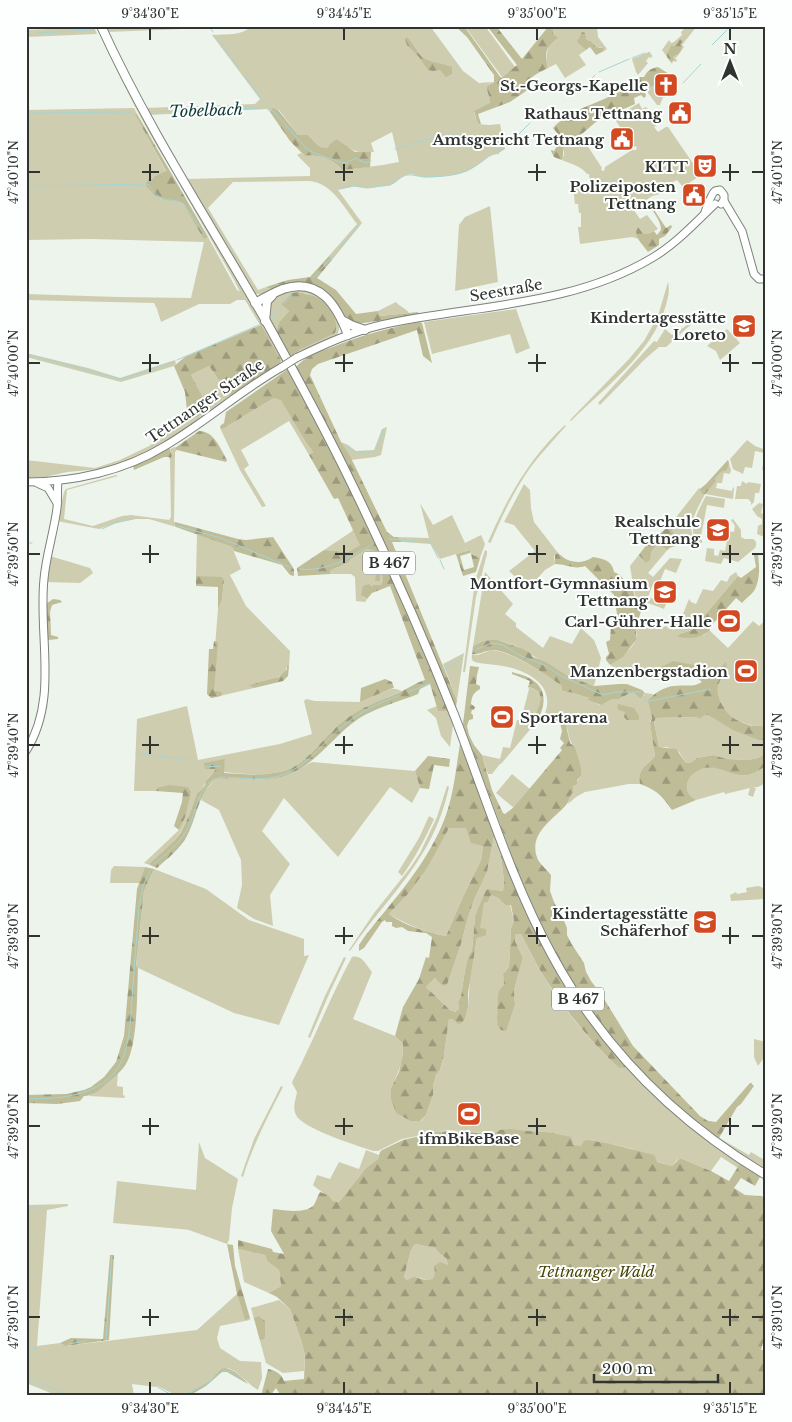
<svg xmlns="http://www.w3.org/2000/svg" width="792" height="1422" viewBox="0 0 792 1422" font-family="'Libre Baskerville',serif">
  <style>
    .green { fill: #cfcdb0 }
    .forest { fill: url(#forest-firs); fill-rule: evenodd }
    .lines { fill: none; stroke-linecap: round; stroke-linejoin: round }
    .stream { stroke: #a7d5d2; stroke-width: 1 }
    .secondary-casing { stroke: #7b827b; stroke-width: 9 }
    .primary-casing { stroke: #7b827b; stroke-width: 10 }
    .secondary { stroke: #fff; stroke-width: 7 }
    .primary { stroke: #fff; stroke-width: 8 }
    .secondary-bridge-casing { stroke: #7b827b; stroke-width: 9; stroke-linecap: butt }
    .secondary-bridge { stroke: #fff; stroke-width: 7 }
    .ticks { fill: none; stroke: #303330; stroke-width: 2 }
    .labels { text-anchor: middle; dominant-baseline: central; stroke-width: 4; stroke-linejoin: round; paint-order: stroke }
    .shield { fill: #fdfffe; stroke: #6e706e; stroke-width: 1 }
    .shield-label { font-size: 14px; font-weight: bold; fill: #303330 }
    .poi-label { font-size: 15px; font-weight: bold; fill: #303330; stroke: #fdfffe; text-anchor: end }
    .street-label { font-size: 15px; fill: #303330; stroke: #fdfffe }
    .park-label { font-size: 15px; font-style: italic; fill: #4a4403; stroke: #fdfffe }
    .water-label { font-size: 16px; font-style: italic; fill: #0e3a38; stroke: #fdfffe }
    .neatline { fill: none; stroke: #303330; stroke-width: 2 }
    .ticks-label { font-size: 12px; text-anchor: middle; fill: #303330 }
  </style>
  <defs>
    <pattern id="forest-firs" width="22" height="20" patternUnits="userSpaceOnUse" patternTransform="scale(1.25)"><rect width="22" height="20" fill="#bfbc98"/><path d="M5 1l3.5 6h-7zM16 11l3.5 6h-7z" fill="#9c997c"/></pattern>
  </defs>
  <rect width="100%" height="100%" fill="#ecf4ec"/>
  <g class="green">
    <path d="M 96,26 L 98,26 L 174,171 L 173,172 C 143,126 119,76 96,26 Z"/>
    <polygon points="104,26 108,26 109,29 206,26 207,28 107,32"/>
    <path d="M 251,26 L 430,26 L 463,71 L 479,83 L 493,82 L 487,86 C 486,92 491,97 491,103 L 474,112 L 478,124 L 489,125 L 500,124 L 505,149 L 499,153 L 499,154 C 487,154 477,168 465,172 C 455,176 432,178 422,177 C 418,176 414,174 410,174 C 401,175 398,182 390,185 L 367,188 L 354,186 L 338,190 L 362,223 L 332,260 L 331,257 L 328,257 L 357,224 C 344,207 331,182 309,181 L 233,182 L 208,208 L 258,290 L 266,287 L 273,290 C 265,293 260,297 253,292 L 186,179 L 310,176 L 310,168 L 297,155 L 301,153 L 305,156 C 318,154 334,159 342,170 L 383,165 L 399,162 L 392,132 L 371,143 L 374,152 C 355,154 352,150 337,139 L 328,149 L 320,147 L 308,135 L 298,135 L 279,110 L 271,109 L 270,112 L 267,109 L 149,115 L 145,108 L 255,104 L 260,99 L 212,35 C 225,34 243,36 251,26 Z"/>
    <polygon points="468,26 485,26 515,67 502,77 466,28"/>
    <path d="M 550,26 L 597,26 L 598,37 L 607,49 L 604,51 L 601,47 L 596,47 L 591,41 L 587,40 L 585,33 L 583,46 L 586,50 L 579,55 L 586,65 L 565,78 L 556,64 L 548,68 C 544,55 549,47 553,34 L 551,28 L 548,27 Z"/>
    <polygon points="684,26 697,26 682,45 684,47 676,58 674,57 677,60 676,62 673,61 672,64 662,50 669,40 671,43 674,42 682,35 681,32 685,28"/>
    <polygon points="94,27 97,34 26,37 26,30"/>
    <polygon points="649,52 652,57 651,58 649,57 646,61 648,63 638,75 636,72 632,59"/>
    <polygon points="669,74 657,89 663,97 660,105 657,105 648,93 647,89 661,82"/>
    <path d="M 639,103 L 642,109 L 646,107 L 649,111 L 645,113 L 651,121 L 659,116 L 662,121 L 654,127 L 658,132 L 666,127 L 668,127 L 701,175 L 683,187 L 677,180 L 673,182 L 674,184 L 673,185 L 676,190 L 652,196 L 633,209 L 640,219 L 647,215 L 658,229 L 639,239 L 632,237 L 580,244 L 578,227 L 581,227 L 581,213 L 579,213 L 578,204 L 575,204 L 573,187 L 576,187 L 576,186 L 590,184 L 589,174 L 587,174 C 581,166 571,164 562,160 L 564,155 L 563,146 L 577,137 L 582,140 L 582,141 L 585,142 L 602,168 L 601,170 L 604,171 L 605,167 L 632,150 L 636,150 L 637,147 L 633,146 L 616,121 L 616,117 Z"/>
    <path d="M 134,108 L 137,114 L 136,115 L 166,172 L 155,176 L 160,198 C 167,201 177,200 183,204 L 204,238 L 208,237 L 237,290 L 240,292 L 234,280 L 180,185 L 181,184 L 284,360 L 280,362 L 281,360 L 245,300 L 237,300 L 230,304 L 199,304 L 161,322 L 157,309 L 154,303 L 26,300 L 26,294 L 118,297 L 191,298 L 204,242 L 91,239 L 26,240 L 26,110 Z"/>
    <polygon points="490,206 498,282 455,291 459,225 465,217"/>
    <path d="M 668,282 C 670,290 668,298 666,305 C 652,354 606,386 571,421 L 570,420 L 629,359 L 644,341 L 658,316 Z"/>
    <path d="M 300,289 C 305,290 310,290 315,293 C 327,299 345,321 337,335 L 296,354 L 301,349 L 308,294 L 298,292 L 292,293 L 289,311 L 279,322 L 276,332 C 273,327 268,319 268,313 C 266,294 285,291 300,289 Z"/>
    <path d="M 396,302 C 400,307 406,308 409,313 L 380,316 L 378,311 Z"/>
    <polygon points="516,309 530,348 516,354 510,334 432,354 424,322"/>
    <polygon points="698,318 666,347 659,347 645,359 600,405 598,403 654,341 657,342 665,329 672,335"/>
    <polygon points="727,329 740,343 720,360 716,351 707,346"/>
    <polygon points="26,353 88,368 120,378 175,360 176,364 174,366 121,382 26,357"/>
    <polygon points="209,366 230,396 212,409 208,411 205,409 206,407 191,375"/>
    <polygon points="274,398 281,399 305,441 313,452 309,455 289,421 241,450 249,465 244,469 266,506 262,507 240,470 221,430"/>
    <polygon points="202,412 202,415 199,418 164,444 127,462 102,469 67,472 49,476 48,477 26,478 26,460 95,468 120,460 149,446 188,420 198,417"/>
    <path d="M 565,425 L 566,426 C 554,440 541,453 530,468 C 514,491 502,516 491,542 L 490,543 L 488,542 C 507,498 530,457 565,425 Z"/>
    <polygon points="387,427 381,455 375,457 351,460 341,442 348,445 356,451 374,450 382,429"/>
    <polygon points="747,440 755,446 766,450 766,471 762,470 765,453 755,451 752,468 745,467 743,474 733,469 730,459"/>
    <polygon points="175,447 177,450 175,452 174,523 176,527 149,519 136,519 119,522 99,529 57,521 64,492 66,489 116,475 118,476 67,490 64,519 93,526 122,516 131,515 169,520 171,517 170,459 172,456 170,449"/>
    <path d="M 728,460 L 731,470 L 730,474 L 724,473 L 722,483 L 717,483 L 716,488 L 732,491 L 733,487 L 734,488 L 733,499 L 705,494 C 699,506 689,521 692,534 L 702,540 L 702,543 L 676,540 L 675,546 L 669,548 L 648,573 L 653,577 L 670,558 L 682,559 L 676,573 L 665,569 L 658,586 L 653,584 L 648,597 L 666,604 L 664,609 L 648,603 L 643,605 L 636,602 L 630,566 L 645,547 L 670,525 L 699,488 L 700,489 L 706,485 Z"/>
    <polygon points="742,481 747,484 748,482 761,484 759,493 755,493 754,502 751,505 751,502 748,499 735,499 737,486 741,486"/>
    <polygon points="524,484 530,490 531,508 534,522 558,553 554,556 555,564 545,570 528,589 509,571 535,551 514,525 504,522"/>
    <path d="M 706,496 L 725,499 L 724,508 L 707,505 L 701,536 L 696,536 L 693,533 C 693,520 700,507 706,496 Z"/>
    <polygon points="420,503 433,525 452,515 465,543 481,535 485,544 480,558 471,554 469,550 440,559 431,544 402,542 398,537 429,538"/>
    <polygon points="759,503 763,504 761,513 764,514 766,512 766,530 764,537 757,534 758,526 762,524 762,519 757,516 752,509"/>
    <path d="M 733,519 L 741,530 L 741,537 L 745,539 L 753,539 C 757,542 757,544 755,548 L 738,562 L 724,558 L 721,564 L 705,561 L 707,548 L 714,549 L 714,555 L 718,556 L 720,550 L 725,551 L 728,536 L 723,534 L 727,531 L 734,532 L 735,526 L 731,520 Z"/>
    <polygon points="354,529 361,545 348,552 324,550 351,532"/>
    <path d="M 197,534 L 232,547 L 241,569 L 230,575 L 246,606 L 290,651 L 289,666 L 287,666 C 284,681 262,681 250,685 L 254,688 L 211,698 L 218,609 L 222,600 L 224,580 L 196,576 Z"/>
    <path d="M 367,549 L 375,551 L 379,557 L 377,560 L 379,565 L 375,580 L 380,581 L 381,572 C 383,576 385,581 381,585 L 374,585 L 363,597 L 367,599 L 365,602 L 356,601 L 355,577 L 351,574 L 330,574 L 331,570 L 348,563 L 351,559 Z"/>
    <polygon points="485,550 487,551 487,554 476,597 465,672 463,672 475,581"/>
    <polygon points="50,556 90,568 93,573 80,583 46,582"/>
    <polygon points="485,572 513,604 505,614 516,623 516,627 543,648 550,636 572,644 581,628 594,640 601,658 594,686 568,676 516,646 498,640 481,642 473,646"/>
    <path d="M 736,572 L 738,576 L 692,630 L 677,635 L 704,635 L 709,630 L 728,648 L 753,621 L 759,626 L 766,620 L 766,728 C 761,725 760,726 754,726 C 750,725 744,723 739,721 C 727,716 716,699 718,686 C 720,679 723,673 727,668 L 710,671 L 707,670 L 660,672 L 663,678 L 661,680 C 643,679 626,674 610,665 C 618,660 633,649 636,639 C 637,633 635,628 638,619 L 656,627 L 659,625 L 664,627 L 665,626 L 674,630 L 676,626 L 672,625 L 675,617 L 681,619 L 689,599 L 691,602 L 696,604 L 703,589 L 713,591 L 721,580 L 727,582 L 730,576 Z"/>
    <path d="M 491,650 C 512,651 543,673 561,685 L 562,691 L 573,693 L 589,698 L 589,700 L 600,705 L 605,703 L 612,699 L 619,699 L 630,693 L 634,693 L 638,697 L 644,696 L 645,693 L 653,694 L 649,700 L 652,718 L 650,721 L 655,756 C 646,767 637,768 640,784 L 629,784 L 585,792 L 576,797 L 568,804 L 573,786 L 581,776 L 575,747 C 567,741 570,730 564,722 C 560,717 551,717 545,714 C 546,709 548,705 547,699 C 545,677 515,667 496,665 C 491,664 477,664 473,661 C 471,659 472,657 472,654 L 478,655 Z"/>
    <polygon points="464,653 457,700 443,664"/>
    <path d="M 528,687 C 553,693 534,713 529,725 L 533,726 L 501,764 L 500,764 L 492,774 L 488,774 L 482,755 L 500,759 L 503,747 L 510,748 L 517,720 L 521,720 L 529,689 Z"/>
    <path d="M 390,689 L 396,689 L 402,691 C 383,700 363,707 346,719 C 327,732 309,762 289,769 C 268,777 244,774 223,772 L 225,759 L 209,777 L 201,790 L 197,793 L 190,813 L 181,831 L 175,840 L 150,863 L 150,865 L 144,863 L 179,830 L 191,792 L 158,788 L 156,791 L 134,791 L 137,719 L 187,706 L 198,760 L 280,744 L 312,734 L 304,701 L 306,699 L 315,701 L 360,702 Z"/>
    <polygon points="437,706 438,711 449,711 453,725 450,747 441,736 436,718 427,710"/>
    <polygon points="708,715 733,729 758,740 766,740 766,753 758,758 748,760 727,759 713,755 697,758 690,763 686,763 679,752 667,747 659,747 654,722 656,718 695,717 701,719 703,716"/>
    <path d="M 312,762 L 415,771 L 420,788 L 412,803 L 390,787 L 338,857 L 284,798 L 262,831 L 290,864 L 270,895 L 273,926 L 254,919 L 237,908 L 242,885 L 241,860 L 219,810 L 201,800 L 203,793 L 215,779 C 235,776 255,782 275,778 C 288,776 301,768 312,762 Z"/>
    <path d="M 766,766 L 766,783 L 758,787 L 753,787 L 756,788 L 753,797 L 748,795 L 750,788 L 725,794 L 724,792 L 696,800 C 690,796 686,792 687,785 C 688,779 691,775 696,772 C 714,758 730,778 748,775 C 754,774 761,769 766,766 Z"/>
    <polygon points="512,774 530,789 514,808 496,793"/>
    <path d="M 447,786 L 449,787 C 444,810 436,831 424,851 C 403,887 373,916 350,951 L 349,950 L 374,913 L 410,868 L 420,853 L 437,817 Z"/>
    <path d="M 429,816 L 434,819 C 425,839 415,858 402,876 L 398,872 L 419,838 Z"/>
    <path d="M 449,828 L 466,828 L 483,846 L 481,860 L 462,899 L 446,936 C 426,932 407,925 389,914 L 408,894 Z"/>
    <polygon points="495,832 503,855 501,856 504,881 503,891 489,889 475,916 472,950 468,957 465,970 461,996 458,1002 459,1009 455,1012 450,1010 426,987 435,978 447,985 462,941 466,924 473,902 487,872"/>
    <polygon points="114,866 145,867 140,883 110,883 111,870"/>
    <polygon points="154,869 206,889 249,920 304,939 304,956 309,955 279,1025 234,1013 136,967 144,891"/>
    <path d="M 758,886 C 765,887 766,892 766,899 L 731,901 L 730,895 L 736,892 L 737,894 L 747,892 L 746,888 Z"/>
    <path d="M 491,895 L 498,898 L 505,905 L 510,905 L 514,921 L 511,928 L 509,967 L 503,974 L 504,984 L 500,989 L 497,1019 L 515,1004 L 514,990 L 523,958 L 515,941 L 515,934 L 521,934 C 528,947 535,962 543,975 C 563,1008 590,1042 619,1068 L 627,1067 L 659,1099 L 690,1126 L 741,1162 L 738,1168 L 721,1157 L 711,1171 L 680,1158 L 676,1161 L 672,1166 L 657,1162 L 632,1149 L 611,1144 L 578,1146 L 573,1145 L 546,1132 L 501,1130 L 492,1134 L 448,1130 L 402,1139 L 378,1151 L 373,1151 C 356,1145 303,1129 296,1115 C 292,1107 296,1099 297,1092 L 292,1083 L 293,1080 C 314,1040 330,997 352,957 C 362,954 366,965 372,972 L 353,1019 L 395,1036 L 403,1044 C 404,1060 398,1074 391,1088 L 421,1121 L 426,1115 L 433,1095 L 433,1086 L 436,1073 L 440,1070 L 444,1055 L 449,1019 L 453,1019 L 462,1023 L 465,1019 L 468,1007 L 470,979 L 480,922 L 484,903 L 488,902 Z"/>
    <polygon points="344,957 346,958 330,992 310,1038 308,1037 324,998"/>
    <polygon points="754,1039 766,1042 766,1055 758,1066 754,1057"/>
    <polygon points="118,1072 117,1086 123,1087 123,1095 125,1096 124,1098 89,1096 102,1087"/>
    <path d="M 281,1086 L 283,1087 C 268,1116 253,1145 243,1177 L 241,1176 L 254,1139 Z"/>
    <polygon points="714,1137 719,1138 749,1155 751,1152 766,1161 766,1166 764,1170"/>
    <polygon points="199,1142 205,1158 238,1179 232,1208 229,1240 227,1244 189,1230 181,1229 113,1223 117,1181 196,1190"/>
    <path d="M 366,1150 L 379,1155 L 378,1159 L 366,1168 L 339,1202 L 333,1201 C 327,1194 319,1191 313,1185 L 317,1175 L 330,1179 L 339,1162 L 359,1169 Z"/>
    <path d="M 68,1204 L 68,1206 L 47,1210 L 37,1346 L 60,1343 L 65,1346 L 197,1330 L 237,1294 L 245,1319 L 250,1318 L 250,1320 L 220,1326 L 217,1338 L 220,1348 L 240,1361 L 261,1362 L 262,1378 L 258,1390 C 249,1385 239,1372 230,1369 C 227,1368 224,1369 221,1369 L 209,1381 L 182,1396 L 178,1396 L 157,1386 L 156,1387 L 132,1384 L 134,1396 L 58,1396 L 26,1383 L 26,1205 Z"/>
    <path d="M 415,1244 L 435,1248 L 440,1254 L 446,1258 L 448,1265 L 436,1273 C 433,1286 427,1279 420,1278 C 416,1277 410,1280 407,1280 L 404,1277 L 411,1250 Z"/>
    <polygon points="238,1249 265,1255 267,1261 279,1270 281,1286 269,1293 244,1282"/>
    <polygon points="279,1300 290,1309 301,1340 305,1355 304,1371 283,1373 266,1363 251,1308"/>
  </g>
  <g class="forest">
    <path d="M 455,26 L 464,26 L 501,78 L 517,65 L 487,26 L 496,26 L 522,59 L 548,27 L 553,30 L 553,34 L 558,38 C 546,46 544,53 548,68 L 538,73 L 525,82 L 529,89 L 510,102 L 478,114 L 481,124 L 478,124 L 474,111 L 490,103 C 491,97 486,92 487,86 L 494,82 L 494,75 L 467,37 Z"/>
    <polygon points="582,32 585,33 587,40 591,41 596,47 603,48 604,51 596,55 590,47 586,50 577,42"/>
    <path d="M 407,37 C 413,43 416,51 422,57 C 429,63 443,63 452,67 L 452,74 L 446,77 L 440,70 L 433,71 L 428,70 L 419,57 L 407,45 L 405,39 Z"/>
    <path d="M 680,39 L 683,41 L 680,45 L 682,46 L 680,52 L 677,55 L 675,55 L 673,57 L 674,60 L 671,62 L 667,57 L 667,54 L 671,46 C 676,47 678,42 680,39 Z"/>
    <path d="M 658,67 L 669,74 L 661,82 L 647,89 L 646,88 L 644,89 L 646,96 L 644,98 L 641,95 L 634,98 L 635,104 L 597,121 L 583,133 L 563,145 L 564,147 C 562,151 564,155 562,160 L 554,157 L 551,151 L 551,150 L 554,151 L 557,146 L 556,141 L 557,133 L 553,128 C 576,103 617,101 640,77 L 644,77 C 647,71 651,68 658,67 Z"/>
    <path d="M 272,108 L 278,110 L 298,135 L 308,135 L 320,147 L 328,148 L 329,145 L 337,139 L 355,152 L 371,152 L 370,167 L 342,170 C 334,159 318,154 305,156 L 290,141 L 270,112 Z"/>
    <path d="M 135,114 L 137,114 L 208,237 L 204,239 L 183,204 C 177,200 170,202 163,199 C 156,197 151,191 146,186 L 148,179 L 153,179 L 155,176 L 166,171 Z"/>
    <path d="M 649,202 L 666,228 L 671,225 L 672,227 L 665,236 L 659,239 L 659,245 L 648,252 C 643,244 632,236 638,227 L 643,234 L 648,234 L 654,231 L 657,235 L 661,230 C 661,220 653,212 647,203 Z"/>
    <polygon points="328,257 331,257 332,260 317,278 336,290 356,314 378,311 380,316 418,312 418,315 357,324 347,319 330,296 320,289 273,290 266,287 288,280 310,277"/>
    <path d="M 298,292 C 305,294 312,295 318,298 C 328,304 340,320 335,333 L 301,349 L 296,354 L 289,357 L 276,332 L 279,322 L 289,311 L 282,304 L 292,293 Z"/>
    <path d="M 419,322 L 422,323 L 432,363 L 423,356 L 417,330 L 318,364 L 312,369 L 310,375 L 341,442 L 350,456 L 387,532 L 394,537 L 398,537 L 402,542 L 392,542 L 457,700 L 456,707 L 298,373 L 296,367 C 304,357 318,352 330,348 C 359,336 388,328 419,322 Z"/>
    <polygon points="261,325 281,360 280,363 230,396 209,366 191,375 205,402 206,407 198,417 188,420 185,392 174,366 185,357"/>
    <path d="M 288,369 L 322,430 L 393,577 L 449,711 L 438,711 L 430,684 L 420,689 L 418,694 C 398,702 377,707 358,719 C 332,737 317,764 287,775 C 264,784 239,776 215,779 C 198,794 197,817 187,836 C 180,849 168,858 157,868 L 150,865 L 150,863 L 175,840 L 181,832 L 190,813 L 197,793 L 201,790 L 205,785 L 206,781 L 216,769 L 205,769 L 204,763 L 225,759 L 224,773 C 244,774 269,777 289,769 C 309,762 327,732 346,719 C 362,707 380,701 398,693 C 407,689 415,683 425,680 L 390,586 L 372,593 L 367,599 L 361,595 L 363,586 L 369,584 L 372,587 L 373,585 L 381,585 C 384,581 383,577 381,573 L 380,581 L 375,581 L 376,572 L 375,568 L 379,564 L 377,560 L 378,557 L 375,551 L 367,549 L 351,559 L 348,563 L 331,570 L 330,574 L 298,576 L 297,568 L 324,550 L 348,552 L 360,545 L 338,498 L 334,499 L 309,455 L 313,452 L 305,441 L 281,400 L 274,398 L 221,430 L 220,426 L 224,423 L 226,412 Z"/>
    <path d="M 199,431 C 214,431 220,448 227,460 L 226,462 L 177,450 L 175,448 Z"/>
    <polygon points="169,447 172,456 170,459 169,457 164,457 134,470 133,465"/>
    <path d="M 728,460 L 729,464 L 726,471 C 721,470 718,475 715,479 L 716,481 L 705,494 L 702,494 L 700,489 L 706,484 Z"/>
    <polygon points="175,522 238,539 246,540 273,537 292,566 294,570 294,576 290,575 282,565 234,551 232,547 176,527 174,523"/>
    <polygon points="670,525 676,540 675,546 669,548 668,550 657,543 651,552 650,560 646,563 639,555 645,547"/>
    <polygon points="470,550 470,553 460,556 464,570 474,567 471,554 480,558 476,572 463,576 456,554"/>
    <path d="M 558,553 C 568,563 581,565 593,557 C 603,559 612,560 614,572 C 622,575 625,582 632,586 L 636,602 L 643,605 L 636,627 L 636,640 L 623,657 L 610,665 L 606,660 L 606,657 L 609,654 L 606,642 L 610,640 L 611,626 L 617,614 L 614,595 L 585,566 C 574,570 566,564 555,564 L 555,555 Z"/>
    <path d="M 758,553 C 759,566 761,579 754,591 C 751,595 745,599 742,603 L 736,598 L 709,628 L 710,630 C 701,638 691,639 679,637 L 677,635 L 692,630 L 738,576 L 741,578 L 756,567 L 754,555 Z"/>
    <polygon points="196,576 222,577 224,580 222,600 218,609 218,587 196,586"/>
    <polygon points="53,599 60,600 62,602 52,605 50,612 51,635 58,637 58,639 48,640 46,638 46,604"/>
    <path d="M 490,640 L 498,640 L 523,649 L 530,653 L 533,657 L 546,662 L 568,676 L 594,686 L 619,684 L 627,684 L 642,690 L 645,693 L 641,698 L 638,697 L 634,693 L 630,693 L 619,699 L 612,699 L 605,703 L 601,705 L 588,700 L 589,698 L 573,693 L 562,691 L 561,685 C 543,673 517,654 495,650 C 487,649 480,655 472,654 L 473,646 L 481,642 Z"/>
    <polygon points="214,641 218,642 214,691 222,692 221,696 211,698 207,694 209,649 213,649"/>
    <path d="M 673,661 L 705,667 L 710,671 L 719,669 L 726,662 L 727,668 C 724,673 720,679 718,686 C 716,699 727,716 739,721 C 744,723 750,726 754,726 C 760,726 761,725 766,728 L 766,740 L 758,740 L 733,730 L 708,715 L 703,716 L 701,719 L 695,717 L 656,718 L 654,722 L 659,747 L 676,749 L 686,763 L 690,763 L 697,758 L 713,755 L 727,759 L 748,760 L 758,758 L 766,753 L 766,766 C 761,769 754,774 748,775 C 730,778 714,759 696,772 C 691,775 688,779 687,785 C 686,792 690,796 696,800 L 672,810 C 662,796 657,790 640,784 C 637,768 646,767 655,756 L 650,723 L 652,718 L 648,700 C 654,693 665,687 673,686 C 683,684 693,688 702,682 L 697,678 L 663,678 L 660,672 L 661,667 Z"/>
    <polygon points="287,665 289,666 288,676 283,681 254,688 249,685 279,677 287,669"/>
    <path d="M 470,666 L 479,667 L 477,675 L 476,684 L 480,686 L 480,689 C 473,693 472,696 471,704 L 475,707 L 474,710 L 472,710 L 471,713 L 473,715 L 473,719 L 469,720 L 467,726 L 469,735 L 474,745 L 482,755 L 492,790 L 503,813 L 505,814 L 514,807 L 562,750 L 560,748 L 564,743 L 560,739 L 562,731 L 560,723 L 557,721 L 547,719 L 545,714 L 563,721 L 566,725 L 570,743 L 575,747 L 581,768 L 581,776 L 577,780 L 577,784 L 573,786 L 573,792 C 569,796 570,801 566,805 C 552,821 527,834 538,860 C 541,865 547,870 551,875 L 550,891 L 554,902 L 565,923 L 567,928 L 567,935 L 571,943 L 584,963 L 586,972 L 591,981 L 601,994 L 633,1046 L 700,1116 L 708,1121 L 716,1122 L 749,1084 L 751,1083 L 754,1086 L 741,1104 L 737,1107 L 719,1138 L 714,1137 L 680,1110 L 650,1080 L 614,1041 L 582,1000 L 548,940 L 521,881 L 463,724 Z"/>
    <path d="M 512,672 C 518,674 525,675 531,679 C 550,690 545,712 533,726 L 529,725 C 535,713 552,692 528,687 L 530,681 L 512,674 Z"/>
    <polygon points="385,679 392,682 394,688 390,689 360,702 361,688"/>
    <polygon points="618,704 634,708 639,716 639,720 627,720 624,717 625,712 619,710 617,708"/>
    <path d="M 460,744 L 495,832 L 487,872 L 473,902 L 466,924 L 462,941 L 447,985 L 443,986 L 435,978 L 426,987 L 450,1010 L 455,1012 L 459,1009 L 458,1002 L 461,996 L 465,970 L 468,957 L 472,950 L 475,916 L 486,890 L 489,889 L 503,891 L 504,881 L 501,856 L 503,855 C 514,881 524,907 536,933 C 560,982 592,1026 627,1067 L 619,1068 C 590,1042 564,1008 543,975 C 535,962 528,947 521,934 L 515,934 L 515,941 L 523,958 L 514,990 L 515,1004 L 506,1031 L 501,1030 L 498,1026 L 497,1019 L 498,995 L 500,989 L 504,984 L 503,974 L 509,967 L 511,928 L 514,921 L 511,905 L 505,905 L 498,898 L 491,895 L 488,902 L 484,903 L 480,928 L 486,929 L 486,935 L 477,938 L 468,993 L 468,1007 L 465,1019 L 462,1023 L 458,1024 L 453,1019 L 449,1019 L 444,1055 L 440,1070 L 436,1074 L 433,1086 L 433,1095 L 426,1115 L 420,1121 L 411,1121 L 396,1113 L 391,1099 L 391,1088 L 399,1072 L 403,1053 L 403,1044 L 395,1036 L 403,1007 L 419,979 L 426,957 L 429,958 L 432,937 L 426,933 L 408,931 L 402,927 L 396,928 L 392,926 L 392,922 L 386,922 L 385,920 L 382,922 L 364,948 L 359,951 L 359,945 L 365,936 C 395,898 429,862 446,815 C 454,792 456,768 460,744 ZM 449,828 L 466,828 L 471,843 L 483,846 L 481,860 L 462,899 L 446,936 C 427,932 405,926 389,914 L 408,894 L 427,868 Z"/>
    <polygon points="428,756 450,759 449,767 434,765 429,789 420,788 415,771"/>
    <polygon points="169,785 188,787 191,792 185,817 179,830 174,826 182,802 183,793 156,791 157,788"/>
    <path d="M 145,867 L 154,869 L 144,891 L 136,966 L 138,968 C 137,991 138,1044 126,1064 C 122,1071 113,1078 107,1083 C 101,1089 93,1096 84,1096 L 80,1101 L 57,1104 L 26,1103 L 26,1095 L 66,1094 L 84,1090 L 91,1087 L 104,1077 L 116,1062 L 124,1036 L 137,889 Z"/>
    <path d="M 509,1129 L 528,1131 L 546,1132 L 571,1137 L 573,1145 L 581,1146 L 584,1141 L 587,1140 L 611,1144 L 654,1155 L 657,1162 L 672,1166 L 680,1158 L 711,1171 L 729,1181 L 741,1162 L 761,1175 L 755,1186 L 741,1178 L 734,1188 L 745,1195 L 761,1196 L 766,1198 L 766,1332 L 761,1350 L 766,1350 L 766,1396 L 281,1396 L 276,1388 L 270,1396 L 261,1396 L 268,1369 C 275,1370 282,1374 284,1381 L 304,1379 L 305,1355 L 301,1340 L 290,1309 L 277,1297 L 269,1293 L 281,1286 L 279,1270 L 267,1261 L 265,1255 L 238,1249 L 238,1240 L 272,1249 L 273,1252 L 284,1254 L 271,1231 L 273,1209 C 284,1210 304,1214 313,1206 C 316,1203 317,1196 320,1192 L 328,1195 L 333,1201 L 339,1202 L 366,1168 L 378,1159 L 380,1152 L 382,1150 L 403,1140 L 437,1132 L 450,1131 L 492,1134 L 500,1130 ZM 415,1244 L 435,1248 L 440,1254 L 446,1258 L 448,1265 L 440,1262 L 434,1266 C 438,1285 426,1280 414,1277 L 407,1280 L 404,1277 L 411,1250 Z"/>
    <polygon points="227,1244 233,1245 235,1266 250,1318 245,1320 237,1294"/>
    <polygon points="110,1255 114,1255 109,1340 65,1346 60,1343 71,1338 103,1339"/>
    <polygon points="259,1316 265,1321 265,1336 264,1339 260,1340 254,1318"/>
    <path d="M 225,1368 C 234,1370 243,1377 248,1384 L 227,1372 L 222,1372 L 206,1386 L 189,1396 L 182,1396 L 209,1381 L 221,1369 Z"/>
  </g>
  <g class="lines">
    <g class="stream">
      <polyline points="209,26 213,32"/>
      <polyline points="729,28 730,26"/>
      <polyline points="38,33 92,30"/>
      <polyline points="217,38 239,67"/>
      <polyline points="712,45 727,30"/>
      <polyline points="649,52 652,56"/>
      <polyline points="632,58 645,53"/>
      <polyline points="599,72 629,59"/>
      <polyline points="245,76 263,102 275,113 306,148 314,153 340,162 346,163 356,158 365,163 371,161"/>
      <polyline points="675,77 678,79"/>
      <polyline points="589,81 595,75"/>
      <polyline points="683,83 701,64"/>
      <polyline points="151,112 262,108"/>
      <polyline points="26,113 131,112"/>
      <polyline points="507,146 530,123"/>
      <path d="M 395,149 C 409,145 443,133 457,135 C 462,135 466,139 471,142"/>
      <polyline points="497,151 504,148"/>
      <path d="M 26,186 L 148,184 C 152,189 157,197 164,199 C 171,201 177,199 184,204 L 205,236"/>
      <path d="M 339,189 L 354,186 L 367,188 L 390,185 C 396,183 399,177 406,175 C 413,174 419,177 425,177 C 455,176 467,175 490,155"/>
      <polyline points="314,277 359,226"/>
      <polyline points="272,317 292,295"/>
      <polyline points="26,354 121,379 173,362"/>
      <polyline points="177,360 259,325"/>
      <polyline points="344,445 353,452 373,452 378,448 383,430"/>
      <polyline points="177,526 221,538 289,567"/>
      <polyline points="102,529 115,523 133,519"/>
      <polyline points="389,539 430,542 438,558"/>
      <polyline points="26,543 32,543"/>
      <polyline points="440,560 444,569"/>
      <path d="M 300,569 C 327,572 348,558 371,545"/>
      <path d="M 477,649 L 492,643 L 503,645 L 519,655 L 544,665 L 563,677 L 603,695 L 616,692 L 641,692 C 645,695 643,698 644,702 L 711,689"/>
      <polyline points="444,670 462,658"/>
      <polyline points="409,692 430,683"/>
      <polyline points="136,753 189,760"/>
      <polyline points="205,767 220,766"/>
      <path d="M 154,864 C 166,854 179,844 187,830 C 197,813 197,782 221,777 C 238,777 257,781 274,777 C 306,771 323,741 347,723 C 362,711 379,703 398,696"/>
      <path d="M 26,1099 C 63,1099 110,1096 124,1055 C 130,1036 131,1017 132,998 C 134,967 137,936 139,906 L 143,886 L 150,871"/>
      <polyline points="117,1203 118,1187"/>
      <polyline points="26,1208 44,1208"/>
      <polyline points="106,1339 112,1255"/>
      <polyline points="68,1344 87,1341"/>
      <polyline points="26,1349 38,1348"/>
      <polyline points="26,1377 70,1396"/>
      <polyline points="157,1387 174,1396"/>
      <polyline points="184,1396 206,1384 224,1370 231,1372 244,1380"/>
    </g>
    <defs>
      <g id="secondary">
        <polyline points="724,201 742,231 754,274 759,279 766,279"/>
        <path d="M 705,212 C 707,207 711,194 715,191 L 720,190 L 724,195 L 724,200 L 721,204"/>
        <path d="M 296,358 C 323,345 351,332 381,325 C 471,305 570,307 652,258 C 676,244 695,223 715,204"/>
        <path d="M 26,482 C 74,482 124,471 165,446 C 206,422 241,390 282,367"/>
        <polyline points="37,483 48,488 57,503"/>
        <path d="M 26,751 C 59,699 38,636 44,579 C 46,555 54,532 57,508 C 58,499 57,490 58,481"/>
      </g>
      <g id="primary">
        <path d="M 101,26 C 148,129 210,223 266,321 C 292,368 318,416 342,464 C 383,547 421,631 455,717 C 486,797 511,880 552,955 C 603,1049 674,1120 766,1175"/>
        <path d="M 255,303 C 264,298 273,293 283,289 C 320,277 337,306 348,335"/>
        <polyline points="342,320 351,325 365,330"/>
        <polyline points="265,321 267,301 272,296"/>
      </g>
    </defs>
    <use href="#secondary" class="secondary-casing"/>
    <use href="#primary" class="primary-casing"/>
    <use href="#secondary" class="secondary"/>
    <use href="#primary" class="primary"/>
    <defs>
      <polyline id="secondary-bridge" points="282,367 296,358"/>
    </defs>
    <use href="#secondary-bridge" class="secondary-bridge-casing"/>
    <use href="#secondary-bridge" class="secondary-bridge"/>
  </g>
  <path class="ticks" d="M 150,28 L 150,40M 344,28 L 344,40M 537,28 L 537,40M 730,28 L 730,40M 150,164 L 150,181M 344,164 L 344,181M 537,164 L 537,181M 730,164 L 730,181M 28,172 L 40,172M 142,172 L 159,172M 335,172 L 353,172M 528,172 L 546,172M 722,172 L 739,172M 752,172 L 764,172M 150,354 L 150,372M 344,354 L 344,372M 537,354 L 537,372M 730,354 L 730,372M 28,363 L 40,363M 142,363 L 159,363M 335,363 L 353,363M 528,363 L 546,363M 722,363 L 739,363M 752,363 L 764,363M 150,545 L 150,563M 344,545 L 344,563M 537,545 L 537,563M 730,545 L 730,563M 28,554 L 40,554M 142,554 L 159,554M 335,554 L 353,554M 528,554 L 546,554M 722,554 L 739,554M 752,554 L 764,554M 150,736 L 150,754M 344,736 L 344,754M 537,736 L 537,754M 730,736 L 730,754M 28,745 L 40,745M 142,745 L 159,745M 335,745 L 353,745M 528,745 L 546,745M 722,745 L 739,745M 752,745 L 764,745M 150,927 L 150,944M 344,927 L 344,944M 537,927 L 537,944M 730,927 L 730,944M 28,936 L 40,936M 142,936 L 159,936M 335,936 L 353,936M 528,936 L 546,936M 722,936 L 739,936M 752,936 L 764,936M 150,1118 L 150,1135M 344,1118 L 344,1135M 537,1118 L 537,1135M 730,1118 L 730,1135M 28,1126 L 40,1126M 142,1126 L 159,1126M 335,1126 L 353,1126M 528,1126 L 546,1126M 722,1126 L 739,1126M 752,1126 L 764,1126M 150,1309 L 150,1326M 344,1309 L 344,1326M 537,1309 L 537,1326M 730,1309 L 730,1326M 28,1317 L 40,1317M 142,1317 L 159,1317M 335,1317 L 353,1317M 528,1317 L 546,1317M 722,1317 L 739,1317M 752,1317 L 764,1317M 150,1382 L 150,1394M 344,1382 L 344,1394M 537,1382 L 537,1394M 730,1382 L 730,1394"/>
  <defs>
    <symbol id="church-square" viewBox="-11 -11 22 22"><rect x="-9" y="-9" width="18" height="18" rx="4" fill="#d34a22" stroke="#fdfffe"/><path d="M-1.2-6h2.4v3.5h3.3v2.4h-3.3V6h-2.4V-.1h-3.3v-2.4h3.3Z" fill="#fff"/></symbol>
    <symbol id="civic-square" viewBox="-11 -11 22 22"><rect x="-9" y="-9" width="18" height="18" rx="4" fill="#d34a22" stroke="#fdfffe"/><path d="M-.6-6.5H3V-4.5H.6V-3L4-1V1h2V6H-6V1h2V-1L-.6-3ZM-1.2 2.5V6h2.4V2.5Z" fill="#fff"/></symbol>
    <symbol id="theatre-square" viewBox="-11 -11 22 22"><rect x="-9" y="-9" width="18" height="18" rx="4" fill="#d34a22" stroke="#fdfffe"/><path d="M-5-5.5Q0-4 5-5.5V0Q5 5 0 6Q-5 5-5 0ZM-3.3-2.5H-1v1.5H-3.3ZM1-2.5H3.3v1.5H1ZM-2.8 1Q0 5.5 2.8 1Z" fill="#fff"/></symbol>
    <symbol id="school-square" viewBox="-11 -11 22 22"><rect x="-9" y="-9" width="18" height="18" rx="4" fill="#d34a22" stroke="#fdfffe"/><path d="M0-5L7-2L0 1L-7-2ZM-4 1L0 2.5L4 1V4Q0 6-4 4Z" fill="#fff"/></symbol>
    <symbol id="stadium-square" viewBox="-11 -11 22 22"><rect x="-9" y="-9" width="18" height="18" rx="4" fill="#d34a22" stroke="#fdfffe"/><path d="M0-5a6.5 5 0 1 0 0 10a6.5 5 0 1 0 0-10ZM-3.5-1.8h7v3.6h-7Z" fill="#fff"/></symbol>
  </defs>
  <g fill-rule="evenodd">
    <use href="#church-square" x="652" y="71" width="28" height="28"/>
    <use href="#civic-square" x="666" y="99" width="28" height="28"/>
    <use href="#civic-square" x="608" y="125" width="28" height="28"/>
    <use href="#theatre-square" x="691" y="152" width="28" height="28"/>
    <use href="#civic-square" x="680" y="181" width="28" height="28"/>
    <use href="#school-square" x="730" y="312" width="28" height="28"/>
    <use href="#school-square" x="704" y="516" width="28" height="28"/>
    <use href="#school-square" x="651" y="578" width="28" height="28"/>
    <use href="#stadium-square" x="715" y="607" width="28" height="28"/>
    <use href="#stadium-square" x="732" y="657" width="28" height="28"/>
    <use href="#stadium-square" x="488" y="703" width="28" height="28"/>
    <use href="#school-square" x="691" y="908" width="28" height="28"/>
    <use href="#stadium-square" x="455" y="1100" width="28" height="28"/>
  </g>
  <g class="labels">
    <g class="shield">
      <rect x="363" y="551.5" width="52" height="23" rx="4"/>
      <rect x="552" y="987.5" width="52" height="23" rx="4"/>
    </g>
    <g class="shield-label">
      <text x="389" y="563">B 467</text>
      <text x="578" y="999">B 467</text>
    </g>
    <g class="poi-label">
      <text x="648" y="85">St.-Georgs-Kapelle</text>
      <text x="662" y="113">Rathaus Tettnang</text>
      <text x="604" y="139">Amtsgericht Tettnang</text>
      <text x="688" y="166">KITT</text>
      <text x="676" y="186">Polizeiposten<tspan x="676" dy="17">Tettnang</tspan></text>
      <text x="726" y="317">Kindertagesstätte<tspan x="726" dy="17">Loreto</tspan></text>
      <text x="700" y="521">Realschule<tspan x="700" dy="17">Tettnang</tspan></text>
      <text x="648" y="583">Montfort-Gymnasium<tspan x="648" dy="17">Tettnang</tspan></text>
      <text x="712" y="621">Carl-Gührer-Halle</text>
      <text x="728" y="671">Manzenbergstadion</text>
      <text x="520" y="717" text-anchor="start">Sportarena</text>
      <text x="688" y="913">Kindertagesstätte<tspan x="688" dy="17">Schäferhof</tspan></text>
      <text x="469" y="1138" text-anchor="middle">ifmBikeBase</text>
    </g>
    <g class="street-label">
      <text transform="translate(506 290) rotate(-10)">Seestraße</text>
      <text transform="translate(205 401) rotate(-34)">Tettnanger Straße</text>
    </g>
    <g class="park-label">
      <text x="596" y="1271">Tettnanger Wald</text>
    </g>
    <g class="water-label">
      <text transform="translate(206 110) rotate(-2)">Tobelbach</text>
    </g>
  </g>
  <rect width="792" height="1422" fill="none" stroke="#fdfffe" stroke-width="55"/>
  <g transform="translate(730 62)" stroke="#fdfffe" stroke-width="4" paint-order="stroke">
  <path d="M0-4L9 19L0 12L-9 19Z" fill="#303330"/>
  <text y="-8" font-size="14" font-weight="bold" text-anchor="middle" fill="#303330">N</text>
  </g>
  <path d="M594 1374v8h124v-8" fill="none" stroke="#303330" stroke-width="2.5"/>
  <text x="602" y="1374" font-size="15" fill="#303330" stroke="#fdfffe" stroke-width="4" paint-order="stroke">200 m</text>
  <rect x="28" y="28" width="736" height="1366" class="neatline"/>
  <g class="ticks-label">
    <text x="150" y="18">9°34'30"E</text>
    <text x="344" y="18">9°34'45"E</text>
    <text x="537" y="18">9°35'00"E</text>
    <text x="730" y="18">9°35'15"E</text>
    <text transform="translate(14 172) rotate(-90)" y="4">47°40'10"N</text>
    <text transform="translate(778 172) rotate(-90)" y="4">47°40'10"N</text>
    <text transform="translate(14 363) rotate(-90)" y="4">47°40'00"N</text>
    <text transform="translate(778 363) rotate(-90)" y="4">47°40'00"N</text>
    <text transform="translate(14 554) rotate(-90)" y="4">47°39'50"N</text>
    <text transform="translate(778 554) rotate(-90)" y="4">47°39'50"N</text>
    <text transform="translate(14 745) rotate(-90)" y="4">47°39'40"N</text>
    <text transform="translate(778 745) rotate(-90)" y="4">47°39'40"N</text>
    <text transform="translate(14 936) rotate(-90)" y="4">47°39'30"N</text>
    <text transform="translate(778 936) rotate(-90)" y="4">47°39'30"N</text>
    <text transform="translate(14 1126) rotate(-90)" y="4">47°39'20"N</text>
    <text transform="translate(778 1126) rotate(-90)" y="4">47°39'20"N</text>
    <text transform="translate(14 1317) rotate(-90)" y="4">47°39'10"N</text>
    <text transform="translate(778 1317) rotate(-90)" y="4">47°39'10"N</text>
    <text x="150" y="1413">9°34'30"E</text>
    <text x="344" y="1413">9°34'45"E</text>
    <text x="537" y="1413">9°35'00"E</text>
    <text x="730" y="1413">9°35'15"E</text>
  </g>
</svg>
